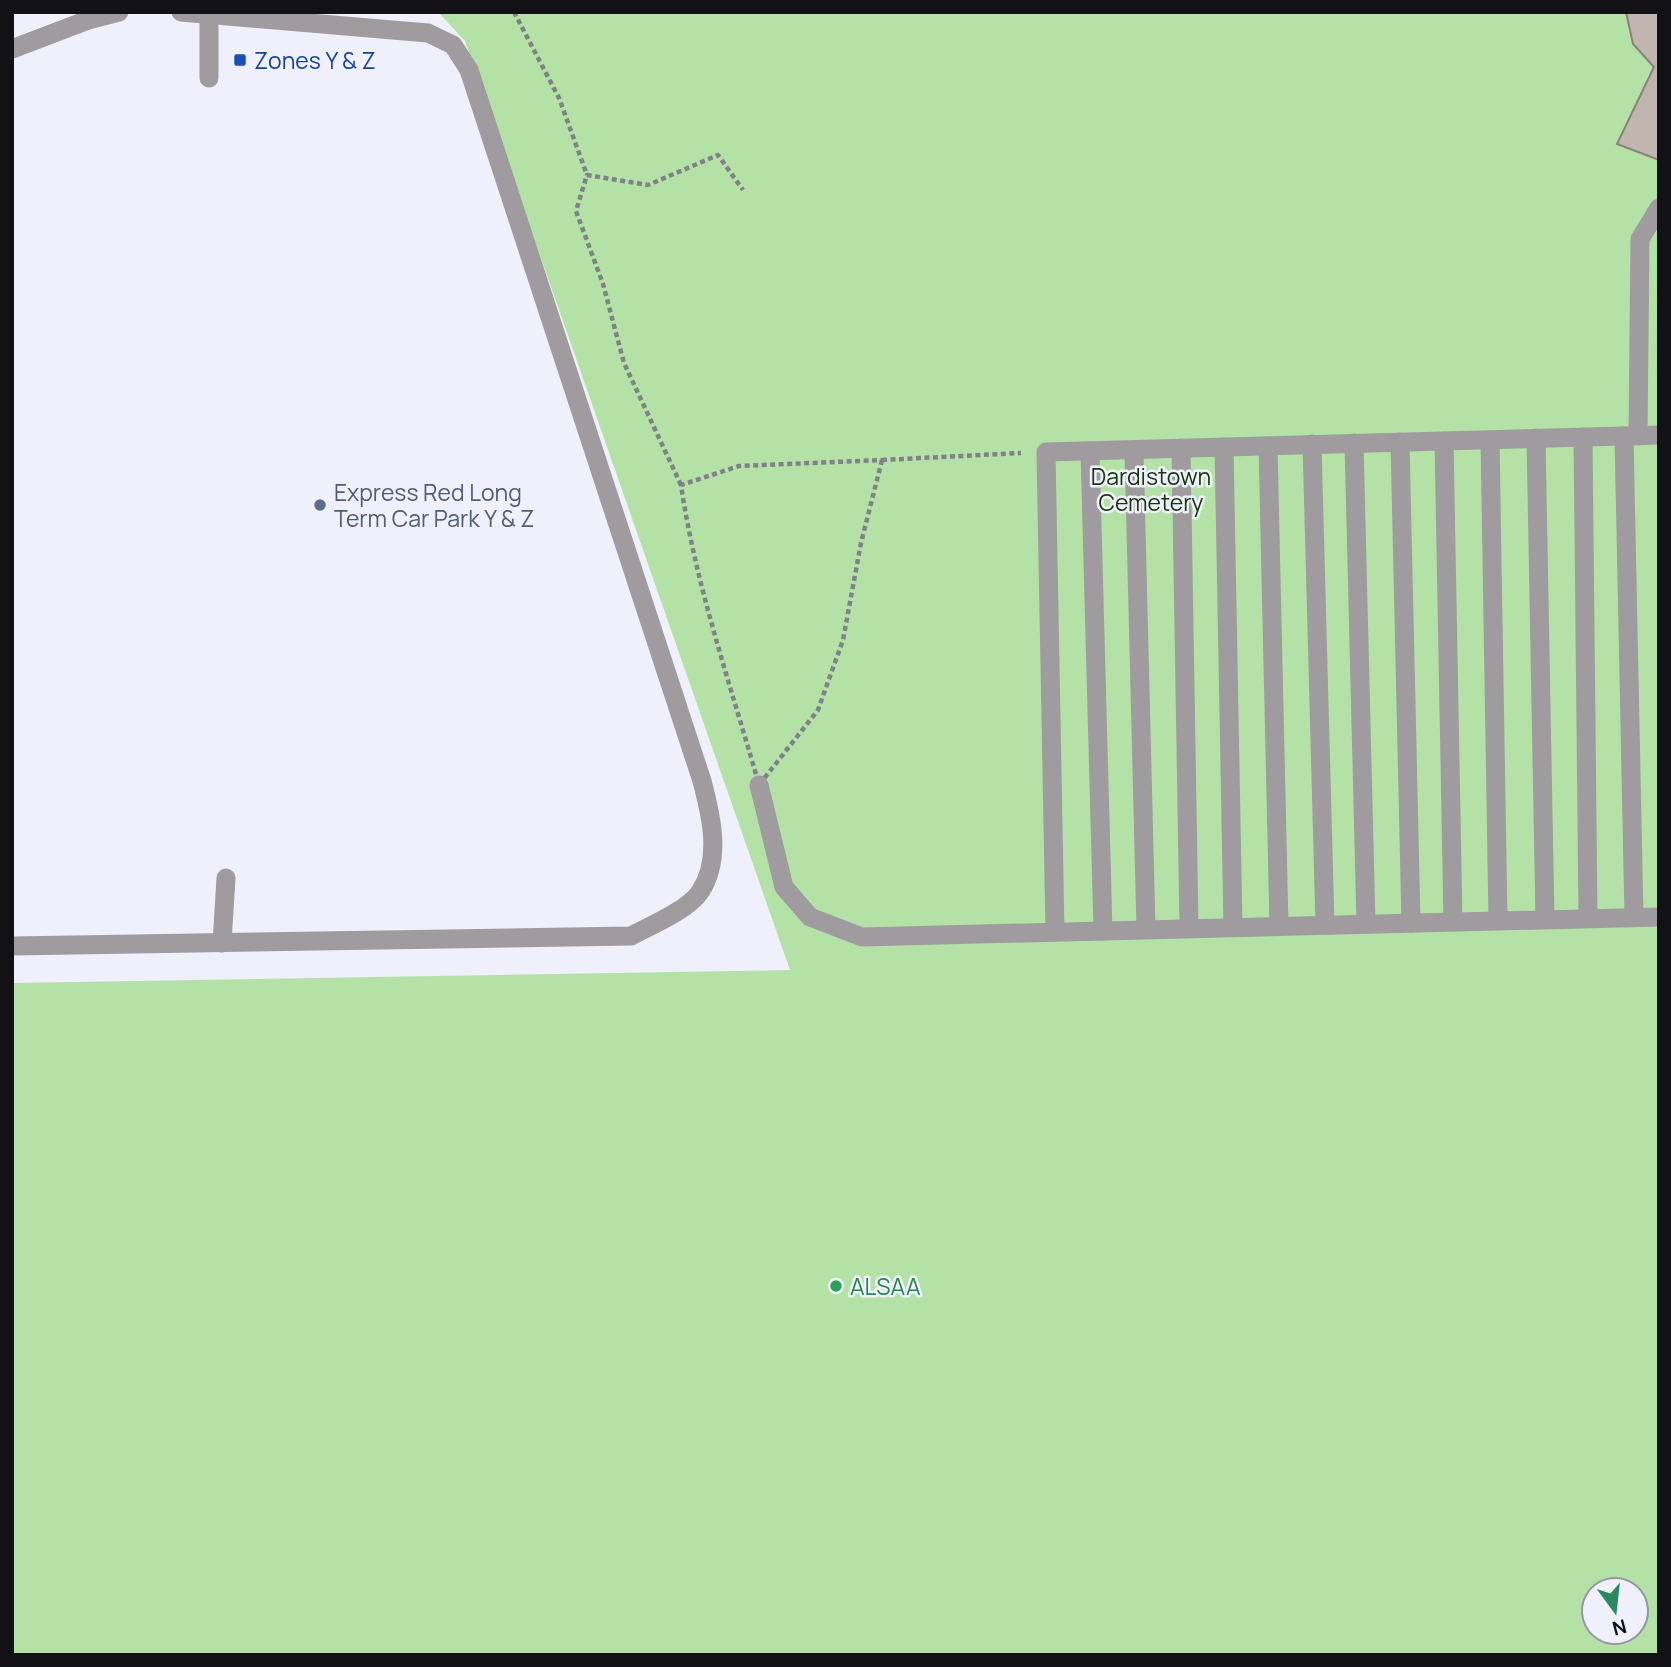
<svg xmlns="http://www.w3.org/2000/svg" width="1671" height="1667" viewBox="0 0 1671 1667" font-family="Manrope,sans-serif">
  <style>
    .green { fill: #b4e2a6; fill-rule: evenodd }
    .building { fill: #c1b5af; stroke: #8c817b; stroke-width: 2 }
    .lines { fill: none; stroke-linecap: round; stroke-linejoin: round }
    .path { stroke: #808189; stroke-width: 4.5; stroke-dasharray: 5 3.5; stroke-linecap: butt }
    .service { stroke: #9f9b9f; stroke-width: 19 }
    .transit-dot { fill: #1a4fb4; stroke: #eff0fc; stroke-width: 2.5 }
    .service-dot { fill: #5c6f8a; stroke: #eff0fc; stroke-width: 2.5 }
    .leisure-dot { fill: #2e9e5b; stroke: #eff0fc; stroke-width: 2.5 }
    .labels { text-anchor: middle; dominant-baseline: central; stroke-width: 5; stroke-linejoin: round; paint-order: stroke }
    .transit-label { font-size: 23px; fill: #164399; stroke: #eff0fc; text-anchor: start }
    .park-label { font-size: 23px; fill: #18380c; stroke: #eff0fc }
    .service-label { font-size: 23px; fill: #4e5e75; stroke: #eff0fc; text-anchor: start }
    .leisure-label { font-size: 23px; fill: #27864d; stroke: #eff0fc; text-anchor: start }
  </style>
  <rect width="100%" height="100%" fill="#eff0fc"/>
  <path class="green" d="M 438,12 L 1659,12 L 1659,1655 L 12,1655 L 12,983 L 790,970 L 465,41 ZM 1594,1590 L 1636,1590 L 1636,1632 L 1594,1632 Z"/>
  <polygon class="building" points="1626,12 1659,12 1659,160 1617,144 1654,67 1633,44"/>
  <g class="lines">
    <g class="path">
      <polyline points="514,12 559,98 587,175"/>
      <path d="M 882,460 L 861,543 L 843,640 L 818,710 L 759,785 C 731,686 696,587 681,485 L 739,466 Z"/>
      <polyline points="882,460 1021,453"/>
      <polyline points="681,485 624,363 603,284 576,211 587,175 648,185 718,155 743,190"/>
    </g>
    <g class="service">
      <polyline points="12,49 88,20 119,12"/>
      <polyline points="209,78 209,15"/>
      <polyline points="1624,436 1634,917"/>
      <polyline points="1638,436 1640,239 1659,208"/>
      <polyline points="1583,437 1588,918"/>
      <polyline points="1536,438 1545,919"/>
      <polyline points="1490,440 1498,920"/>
      <polyline points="1444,441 1453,922"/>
      <polyline points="1400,442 1411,923"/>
      <polyline points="1354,443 1366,924"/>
      <polyline points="1312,444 1325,925"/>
      <polyline points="1268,446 1279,926"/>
      <polyline points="1224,447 1233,927"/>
      <polyline points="1181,448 1189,928"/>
      <polyline points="1134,450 1146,929"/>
      <polyline points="1090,451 1103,931"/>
      <polyline points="759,785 784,887 810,917 862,937 1659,917"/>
      <polyline points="1055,932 1046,452 1659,435"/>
      <polyline points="222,943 226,878"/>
      <path d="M 12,946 L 631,936 C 650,926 688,910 700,892 C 722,859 711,815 702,781 L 469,70 L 453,45 L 428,33 L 181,12"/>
    </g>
  </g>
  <rect class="transit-dot" x="233" y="53" width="14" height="14" rx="3.5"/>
  <circle class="service-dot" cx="320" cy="505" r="7"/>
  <circle class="leisure-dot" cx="836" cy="1286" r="7"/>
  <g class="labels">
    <g class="transit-label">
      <text x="254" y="60">Zones Y &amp; Z</text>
    </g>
    <g class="park-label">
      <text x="1151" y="476">Dardistown<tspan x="1151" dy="26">Cemetery</tspan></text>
    </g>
    <g class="service-label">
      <text x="334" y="492">Express Red Long<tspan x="334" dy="26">Term Car Park Y &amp; Z</tspan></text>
    </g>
    <g class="leisure-label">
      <text x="850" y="1286">ALSAA</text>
    </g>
  </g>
  <rect width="1671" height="1667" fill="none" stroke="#121216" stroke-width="28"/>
  <g transform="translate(1615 1611) rotate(165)"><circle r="33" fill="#eff0fc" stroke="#9797a0" stroke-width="2"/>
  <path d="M0-5L12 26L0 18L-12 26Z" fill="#2e885e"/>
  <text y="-10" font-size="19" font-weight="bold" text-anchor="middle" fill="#121216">N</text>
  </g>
</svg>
